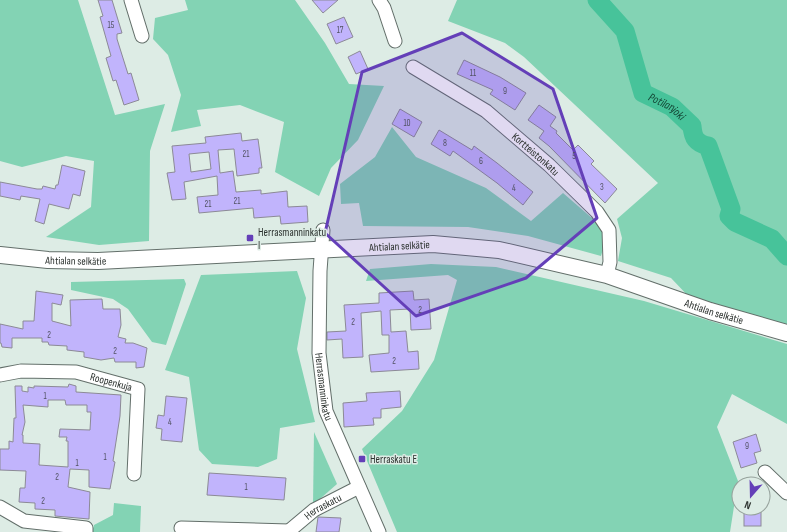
<svg xmlns="http://www.w3.org/2000/svg" width="787" height="532" viewBox="0 0 787 532" font-family="'Sofia Sans Condensed',sans-serif">
  <style>
    .green { fill: #83d3b4 }
    .lines { fill: none; stroke-linecap: round; stroke-linejoin: round }
    .river { stroke: #47c39a; stroke-width: 19 }
    .building { fill: #c1b4fc; stroke: #8c8a96; fill-rule: evenodd }
    .minor-casing { stroke: #636f6a; stroke-width: 15 }
    .tertiary-casing { stroke: #636f6a; stroke-width: 18 }
    .minor { stroke: #fff; stroke-width: 13 }
    .tertiary { stroke: #fff; stroke-width: 16 }
    .marked { fill: #643fb8; fill-opacity: 0.2; stroke: #643fb8; stroke-width: 3; stroke-linejoin: round }
    .poi-dot { fill: #643fb8; stroke: #ddece5; stroke-width: 1.5 }
    .labels { text-anchor: middle; dominant-baseline: central; stroke-width: 3; stroke-linejoin: round; paint-order: stroke }
    .number-label { font-size: 9px; fill: #515262 }
    .street-label { font-size: 11px; fill: #2c322f; stroke: #ddece5 }
    .poi-label { font-size: 11px; fill: #2c322f; stroke: #ddece5; text-anchor: start }
    .water-label { font-size: 12px; font-style: italic; fill: #154938; stroke: #ddece5 }
  </style>
  <rect width="100%" height="100%" fill="#ddece5"/>
  <g class="green">
    <polygon points="0,0 78,0 115,115 165,104 150,151 149,241 99,245 46,237 91,207 94,161 66,156 22,167 0,161"/>
    <polygon points="185,0 295,0 325,43 349,84 384,86 358,140 331,168 319,196 275,172 284,122 240,105 197,110 201,126 171,132 181,95 168,55 153,39 155,18 188,10"/>
    <polygon points="457,0 787,0 787,327 691,299 671,278 618,261 622,238 617,219 658,183 524,57 505,43 448,21"/>
    <polygon points="392,127 416,157 486,188 531,221 563,193 600,225 605,242 601,256 528,236 468,227 363,226 359,203 341,204 340,184 375,157"/>
    <polygon points="431,264 496,267 644,301 787,344 787,424 732,394 717,427 738,481 730,532 397,532 362,449 402,411 434,360 457,280 448,275 366,281 370,269"/>
    <polygon points="297,271 306,298 297,349 315,422 280,428 277,459 258,467 212,464 199,450 189,377 165,370 201,275"/>
    <polygon points="184,279 186,284 166,345 152,342 128,309 113,299 71,290 71,282"/>
    <polygon points="314,432 337,484 313,505"/>
    <polygon points="114,503 141,506 140,532 92,532 94,525 113,515"/>
  </g>
  <g class="lines">
    <path class="river" id="s1" d="M 597,0 L 625,31 L 643,93 L 672,107 L 692,126 C 693,138 696,143 708,146 L 731,209 L 729,216 L 735,222 L 772,239 L 787,256"/>
  </g>
  <g class="building">
    <polygon points="98,0 112,0 122,33 117,34 117,39 128,74 131,73 139,100 124,105 116,80 113,81 106,58 111,56 100,17 103,16"/>
    <polygon points="312,0 338,0 323,13"/>
    <polygon points="344,17 353,37 336,44 327,24"/>
    <polygon points="360,51 368,69 356,74 348,57"/>
    <polygon points="464,60 500,77 526,93 515,110 490,94 493,90 457,74"/>
    <polygon points="539,105 556,117 550,126 557,131 556,133 573,150 578,145 594,161 591,164 617,189 605,203 549,146 539,138 544,131 528,120"/>
    <polygon points="400,109 422,122 414,137 392,124"/>
    <polygon points="439,130 472,150 474,146 497,163 533,192 523,205 497,183 453,151 450,156 431,144"/>
    <path d="M 241,133 L 242,141 L 258,139 L 262,168 L 259,168 L 259,173 L 237,176 L 234,149 L 218,150 L 220,173 L 233,171 L 236,192 L 261,190 L 261,194 L 287,191 L 288,207 L 307,206 L 308,222 L 281,224 L 280,216 L 254,218 L 253,208 L 199,213 L 197,197 L 218,195 L 217,176 L 184,182 L 186,199 L 172,200 L 167,173 L 175,172 L 172,146 L 206,143 L 205,137 ZM 209,152 L 211,169 L 191,172 L 189,154 Z"/>
    <polygon points="62,165 85,171 80,196 73,194 69,209 49,204 44,224 35,221 40,199 21,196 20,200 0,196 0,182 37,189 42,189 43,186 55,189 56,185 58,185"/>
    <polygon points="36,291 63,295 61,305 52,303 52,321 71,326 70,300 102,299 103,309 120,309 121,325 118,337 126,339 125,343 133,343 147,348 144,367 136,368 136,362 115,362 114,358 101,360 84,357 84,352 67,350 67,346 49,345 48,342 42,342 42,338 12,338 12,348 2,347 1,343 0,343 0,324 23,329 23,321 34,321"/>
    <polygon points="413,291 414,300 429,299 431,329 411,330 410,309 390,310 391,332 406,331 408,352 418,351 419,369 371,372 369,355 389,353 389,335 382,335 381,311 361,313 363,357 343,358 342,339 327,340 327,332 346,331 344,305 379,303 379,293"/>
    <path d="M 69,384 L 76,386 L 76,392 L 121,395 L 120,416 L 113,461 L 115,462 L 110,489 L 89,487 L 89,470 L 70,469 L 68,487 L 90,492 L 89,519 L 55,516 L 55,510 L 35,509 L 35,503 L 19,502 L 20,488 L 25,488 L 26,471 L 0,470 L 0,449 L 9,449 L 9,441 L 13,442 L 14,418 L 16,418 L 15,386 L 22,386 L 22,391 L 28,392 L 28,387 L 34,388 L 34,386 L 68,387 ZM 48,400 L 65,400 L 66,405 L 87,405 L 87,412 L 91,412 L 90,430 L 60,429 L 59,437 L 67,437 L 66,441 L 68,441 L 68,467 L 39,465 L 40,444 L 23,443 L 23,435 L 22,435 L 25,422 L 23,405 L 48,407 Z"/>
    <polygon points="400,391 401,407 381,409 381,418 373,418 374,425 344,427 343,403 367,401 366,393"/>
    <polygon points="166,396 187,398 182,442 161,440 162,429 156,428 158,415 164,416"/>
    <polygon points="756,434 761,451 754,453 757,463 741,468 733,442"/>
    <polygon points="209,473 286,478 284,500 207,495"/>
    <rect x="744" y="508" width="17" height="18"/>
    <polygon points="318,517 341,518 339,532 316,532"/>
  </g>
  <g class="lines">
    <defs>
      <g id="minor">
        <polyline points="131,0 142,36"/>
        <polyline points="379,0 384,8 395,41"/>
        <path id="s2" d="M 413,67 L 486,111 L 549,165 L 597,212 L 609,230 L 610,262 L 607,275"/>
        <path id="s3" d="M 323,230 L 320,271 L 319,353 L 326,411 L 379,532"/>
        <path id="s4" d="M 0,375 L 21,371 L 76,372 L 138,389 L 134,474"/>
        <polyline points="765,472 787,493"/>
        <polyline points="0,507 24,521 86,528 86,532"/>
        <polyline points="181,528 289,531"/>
        <path id="s5" d="M 289,531 L 314,510 L 359,487"/>
      </g>
      <g id="tertiary">
        <path id="s6" d="M 0,255 L 48,260 L 98,261 L 433,244 L 499,250 L 607,275 L 710,311 L 787,333"/>
      </g>
    </defs>
    <use href="#minor" class="minor-casing"/>
    <use href="#tertiary" class="tertiary-casing"/>
    <use href="#minor" class="minor"/>
    <use href="#tertiary" class="tertiary"/>
  </g>
  <path class="marked" d="M 462,33 L 553,89 L 597,218 L 526,278 L 416,316 L 325,233 L 362,72 Z"/>
  <g class="poi-dot">
    <rect x="246" y="234" width="8" height="8" rx="2"/>
    <rect x="358" y="455" width="8" height="8" rx="2"/>
  </g>
  <g class="labels">
    <g class="number-label">
      <text x="111" y="25">15</text>
      <text x="340" y="30">17</text>
      <text x="473" y="73">11</text>
      <text x="505" y="91">9</text>
      <text x="407" y="123">10</text>
      <text x="445" y="143">8</text>
      <text x="246" y="154">21</text>
      <text x="574" y="156">5</text>
      <text x="481" y="161">6</text>
      <text x="602" y="187">3</text>
      <text x="514" y="188">4</text>
      <text x="237" y="201">21</text>
      <text x="208" y="204">21</text>
      <text x="420" y="310">2</text>
      <text x="353" y="322">2</text>
      <text x="49" y="335">2</text>
      <text x="115" y="351">2</text>
      <text x="394" y="361">2</text>
      <text x="45" y="396">1</text>
      <text x="170" y="422">4</text>
      <text x="747" y="446">9</text>
      <text x="105" y="457">1</text>
      <text x="77" y="463">1</text>
      <text x="57" y="477">2</text>
      <text x="246" y="487">1</text>
      <text x="43" y="501">2</text>
    </g>
    <g class="street-label">
      <text stroke="none"><textPath href="#s2" startOffset="151">Kortteistonkatu</textPath></text>
      <text stroke="none"><textPath href="#s6" startOffset="400">Ahtialan selkätie</textPath></text>
      <text stroke="none"><textPath href="#s6" startOffset="76">Ahtialan selkätie</textPath></text>
      <text stroke="none"><textPath href="#s6" startOffset="724">Ahtialan selkätie</textPath></text>
      <text stroke="none"><textPath href="#s4" startOffset="113">Roopenkuja</textPath></text>
      <text stroke="none"><textPath href="#s3" startOffset="157">Herrasmanninkatu</textPath></text>
      <text stroke="none"><textPath href="#s5" startOffset="42">Herraskatu</textPath></text>
    </g>
    <g class="poi-label">
      <text x="258" y="232">Herrasmanninkatu<tspan x="258" dy="13">I</tspan></text>
      <text x="370" y="459">Herraskatu E</text>
    </g>
    <g class="water-label">
      <text stroke="none"><textPath href="#s1" startOffset="134">Potilanjoki</textPath></text>
    </g>
  </g>
  <g transform="translate(751 496) rotate(200)"><circle r="19" fill="#ddece5" stroke="#96a29c"/>
  <path d="M0-3L7 15L0 10L-7 15Z" fill="#643fb8"/>
  <text y="-6" font-size="11" font-weight="bold" text-anchor="middle" fill="#2c322f">N</text>
  </g>
</svg>
